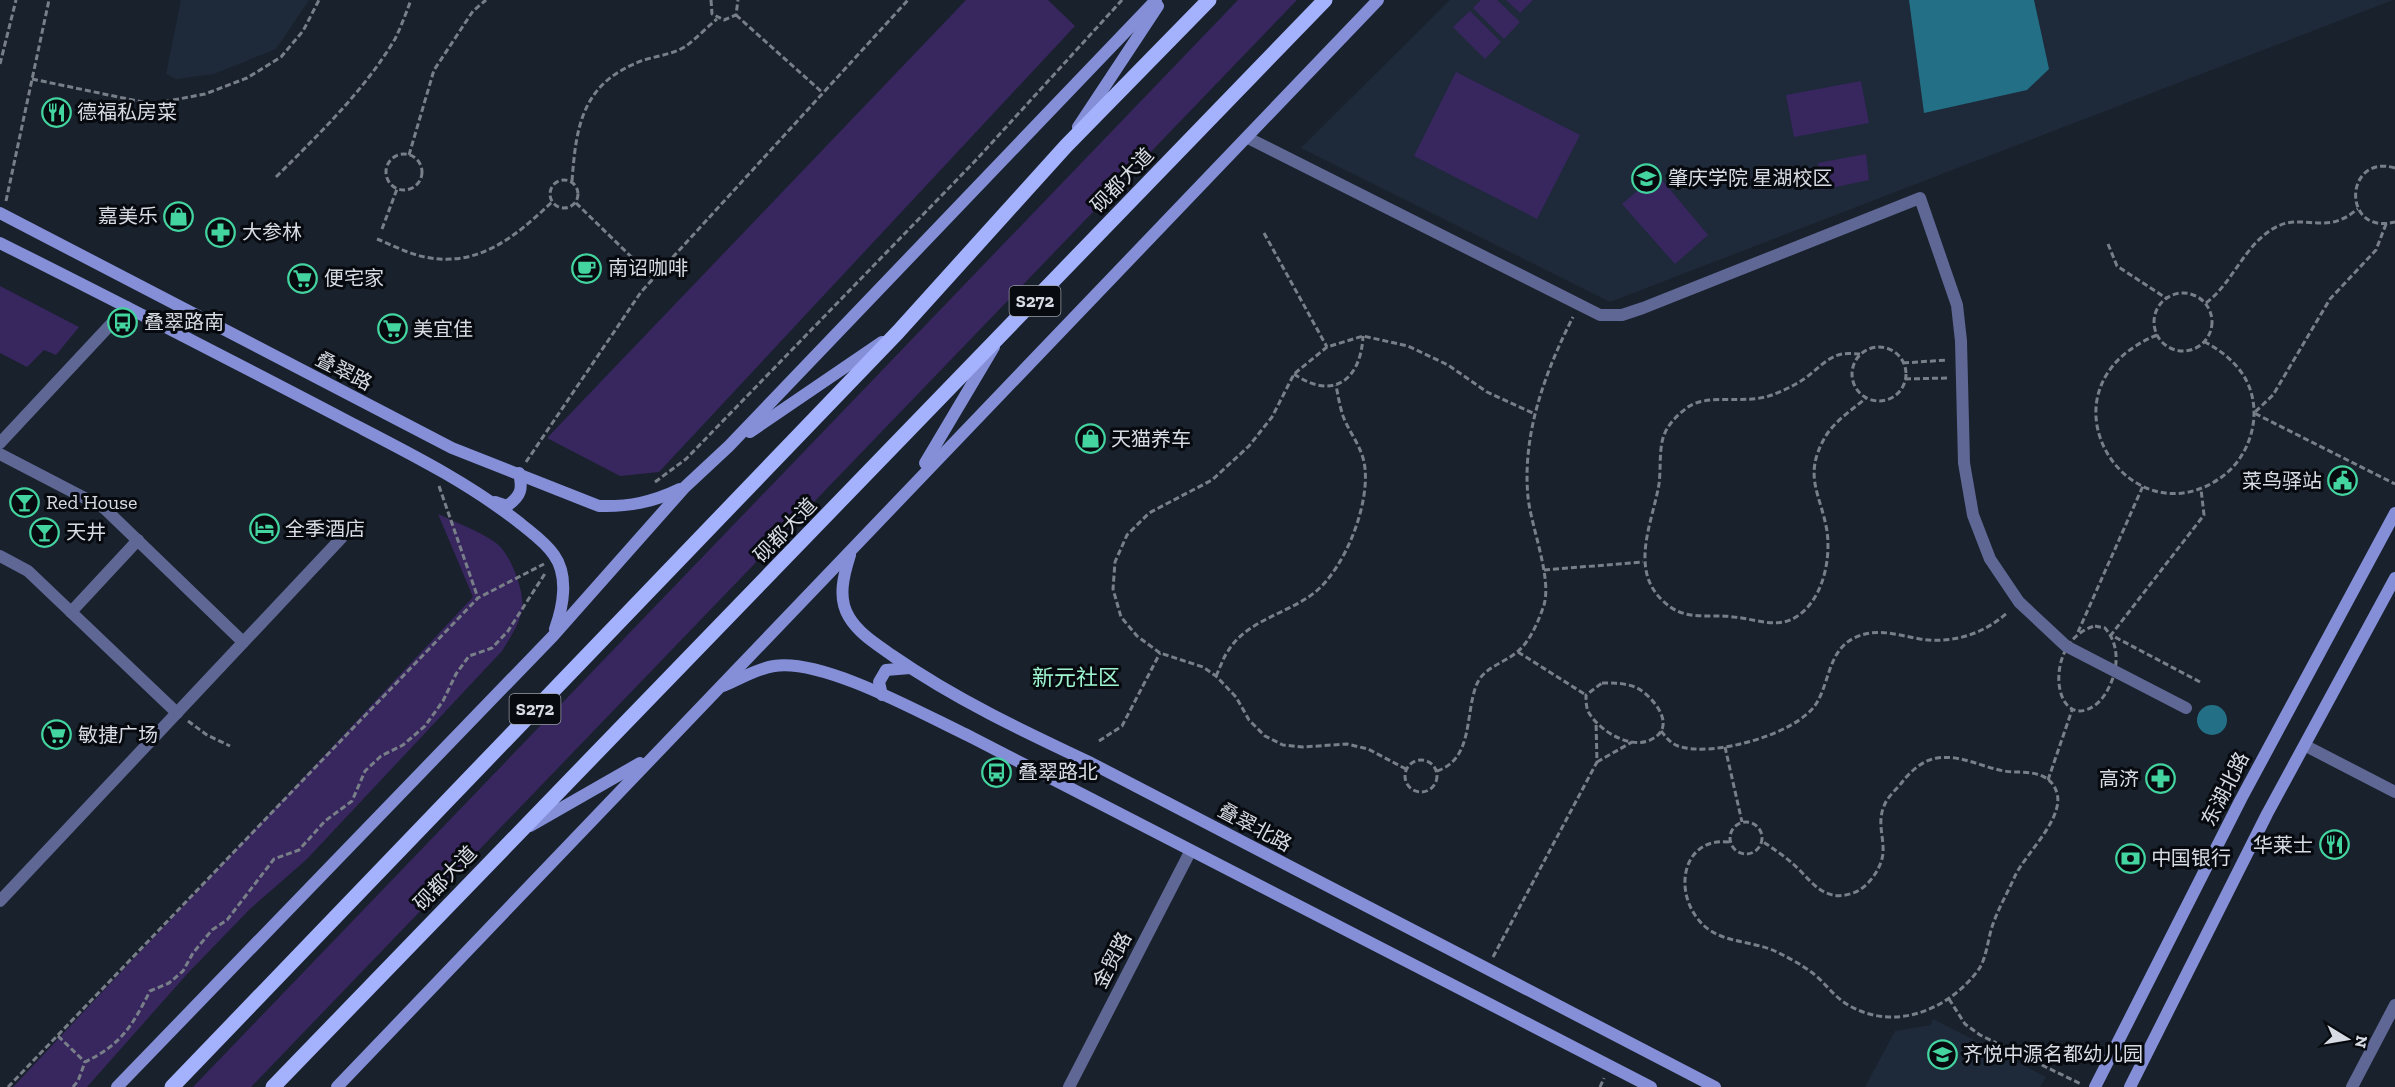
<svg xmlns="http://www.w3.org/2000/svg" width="2395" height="1087" viewBox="0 0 2395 1087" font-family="'Zilla Slab','Noto Sans SC',serif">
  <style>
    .built { fill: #1e293a }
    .green { fill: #38265f }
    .water { fill: #237086 }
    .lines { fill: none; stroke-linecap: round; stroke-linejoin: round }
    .path { stroke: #787f88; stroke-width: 3; stroke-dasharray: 6 3; stroke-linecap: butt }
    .street { stroke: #5f6795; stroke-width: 12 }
    .secondary { stroke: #848fd8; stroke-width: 12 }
    .primary { stroke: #a4b1fd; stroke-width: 15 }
    .labels { text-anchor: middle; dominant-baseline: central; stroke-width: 6; stroke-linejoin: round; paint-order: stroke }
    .shield { fill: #070a0f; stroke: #999da4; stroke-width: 1.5 }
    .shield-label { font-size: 18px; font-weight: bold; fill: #d7dce4 }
    .poi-label { font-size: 20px; fill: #d7dce4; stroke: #070a0f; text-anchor: start }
    .street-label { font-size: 20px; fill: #d7dce4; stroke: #070a0f }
    .quarter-label { font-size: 22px; fill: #9ef5cf; stroke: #070a0f }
  </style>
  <rect width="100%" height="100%" fill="#19212c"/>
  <g class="built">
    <polygon points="181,0 309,0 276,49 214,74 176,79 166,74"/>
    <polygon points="1450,0 2393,0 1610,302 1301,148"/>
    <polygon points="1933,1019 2046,1077 2040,1087 1865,1087 1895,1031 1931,1025"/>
  </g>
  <g class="green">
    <polygon points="966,0 1048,0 1075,26 659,472 620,476 547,438"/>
    <polygon points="1238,0 1297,0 251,1087 193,1087"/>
    <polygon points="1481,0 1497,0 1520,22 1504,39 1473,8"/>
    <polygon points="1506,0 1533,0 1520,13"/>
    <polygon points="1470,11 1501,42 1485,59 1453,27"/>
    <polygon points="1456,72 1580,135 1537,219 1414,156"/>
    <polygon points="1861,81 1869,123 1794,137 1786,95"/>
    <polygon points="1866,154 1869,180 1822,190 1818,163"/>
    <polygon points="1657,174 1708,235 1675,264 1622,204"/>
    <polygon points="0,286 79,327 56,355 44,350 27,367 0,353"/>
    <path d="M 438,514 C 457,523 480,531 496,543 C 511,554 525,592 522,610 C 519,625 510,638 502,651 L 307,859 L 250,909 L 188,973 L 87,1087 L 13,1087 L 473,597 Z"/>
  </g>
  <g class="water">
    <polygon points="1909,0 2034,0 2049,69 2027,90 1924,113"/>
    <circle cx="2212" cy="720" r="15"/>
  </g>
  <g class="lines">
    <g class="path">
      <polyline points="711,0 712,14 724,20 736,15 738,0"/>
      <polyline points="736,15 823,93"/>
      <polyline points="0,64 16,0"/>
      <polyline points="32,79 152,104 205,94 247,78 281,57 303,31 319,0"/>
      <circle cx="404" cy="172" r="18"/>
      <polyline points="409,155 434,70 473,11 486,0"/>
      <path d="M 2395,168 C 2344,153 2341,236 2395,222"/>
      <path d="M 276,177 C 319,134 364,91 395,39 C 401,27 406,13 411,0"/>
      <circle cx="564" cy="194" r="14"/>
      <path d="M 572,181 C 576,129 581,87 634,64 C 650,56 671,56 686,46 C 697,38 707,27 717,19"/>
      <polyline points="6,201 49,0"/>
      <polyline points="576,203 654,279"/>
      <polyline points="2386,224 2376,250 2330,299 2273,395 2254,413 2395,484"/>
      <polyline points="382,229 397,189"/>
      <polyline points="1264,233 1327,347"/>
      <path d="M 377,239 C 392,245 409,254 425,257 C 479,268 516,236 552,202"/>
      <polyline points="2108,244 2117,266 2166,298"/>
      <circle cx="2183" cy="322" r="29"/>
      <path d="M 2206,303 C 2234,282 2245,242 2278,226 C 2298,216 2322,229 2342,219 C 2348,217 2353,212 2358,209"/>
      <path d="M 2157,335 C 2028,388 2129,546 2223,476 C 2242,462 2254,437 2254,413 C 2254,379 2233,357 2205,342"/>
      <circle cx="1879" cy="374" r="27"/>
      <path d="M 1860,354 C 1855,354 1848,353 1842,354 C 1827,357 1817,370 1804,379 C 1795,385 1783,391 1772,395 C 1746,405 1708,393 1688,407 C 1677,415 1667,425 1663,438 C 1659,452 1661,469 1659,484 C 1653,521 1629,568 1662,600 C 1685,623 1707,613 1734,617 C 1755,619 1777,629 1796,617 C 1823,600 1831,560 1827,531 C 1821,495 1803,477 1824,439 C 1833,422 1852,410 1866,398"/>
      <polyline points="1903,363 1947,360"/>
      <path d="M 1294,374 C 1333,401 1361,380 1363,336"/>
      <polyline points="1905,379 1948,378"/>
      <polyline points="526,462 641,292 908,0"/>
      <polyline points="655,482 686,459 977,159 1122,0"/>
      <polyline points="439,486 478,598"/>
      <polyline points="1544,570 1643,562"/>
      <path d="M 2095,626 L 2105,628 C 2117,642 2118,658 2114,675 C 2110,687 2104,699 2094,706 C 2052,733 2042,640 2095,626 Z"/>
      <polyline points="2078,632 2143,486"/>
      <polyline points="1518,652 1586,695"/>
      <path d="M 1216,676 C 1220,668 1223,658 1228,651 C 1247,620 1287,614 1314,593 C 1345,569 1372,501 1364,462 C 1360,444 1349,432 1343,416 C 1340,407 1338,396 1336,385"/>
      <polyline points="2200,682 2111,635 2204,515 2201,489"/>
      <path d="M 1602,683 C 1615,683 1628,683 1639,689 C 1652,697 1673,721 1658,735 C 1637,754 1601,733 1589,713 C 1586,708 1586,701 1586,695 Z"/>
      <polyline points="188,721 207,735 230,746"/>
      <path d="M 1661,731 C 1666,737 1670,743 1678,746 C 1712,758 1797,734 1816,704 C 1830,682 1828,651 1854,638 C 1877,627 1897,635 1920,639 C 1953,644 1984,634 2008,612"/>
      <polyline points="1099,741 1122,726 1160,653"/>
      <polyline points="1725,747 1742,822"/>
      <circle cx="1421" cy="776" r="16"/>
      <polyline points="1597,762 1632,742"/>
      <polyline points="1406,769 1368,749 1347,744 1303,747 1283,745 1265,736 1249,720 1236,697 1216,676 1203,667 1160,653 1137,636 1121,617 1113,589 1115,562 1127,535 1149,513 1212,480 1249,446 1272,417 1294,374 1327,347 1363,336 1408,346 1448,365 1487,392 1535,414"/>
      <path d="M 1437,771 C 1473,759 1465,716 1476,686 C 1483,667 1503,664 1517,652 C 1530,642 1539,620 1544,605 C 1552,577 1531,527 1528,497 C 1522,434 1545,372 1573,317"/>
      <polyline points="2048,780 2072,710"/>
      <circle cx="1746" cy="838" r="16"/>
      <path d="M 1729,842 C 1686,837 1674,884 1695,915 C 1715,946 1750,938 1779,953 C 1791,959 1804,966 1815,975 C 1827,985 1835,998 1850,1006 C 1896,1032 1950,1009 1979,969 C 1987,957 1988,937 1993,924 C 1999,907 2008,892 2015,876 C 2026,853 2064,819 2057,793 C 2051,773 2031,772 2014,772 C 1987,771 1965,754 1937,758 C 1923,760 1911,771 1903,781 C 1897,789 1887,797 1884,806 C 1877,823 1884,836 1883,853 C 1882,868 1867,889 1853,893 C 1822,904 1810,878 1792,863 C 1783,855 1772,848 1762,841"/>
      <polyline points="1493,957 1597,762 1596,722"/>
      <polyline points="1949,999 1965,1024 1980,1035 2081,1084"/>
      <polyline points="58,1036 85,1062"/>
      <polyline points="8,1087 478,598 544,564"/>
      <path d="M 73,1087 L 78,1081 L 85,1062 C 122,1044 132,1026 150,991 L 169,983 L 183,971 L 193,953 L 212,930 L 227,920 L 274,859 L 299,850 L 325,821 L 352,801 L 365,771 L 381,756 L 403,745 L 425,726 L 443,701 L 456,674 L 469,656 L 492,648 L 508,631 L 546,572"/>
      <polyline points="1600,1087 1604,1078"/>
    </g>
    <g class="street">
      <polyline points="1248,138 1600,315 1622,315 1643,308 1920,198 1957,305 1961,341 1964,463 1973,515 1990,559 2019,602 2066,646 2186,708"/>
      <polyline points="0,443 127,307"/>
      <polyline points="0,454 104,508 243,642"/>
      <polyline points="0,556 28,571 177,713"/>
      <polyline points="71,612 138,540"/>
      <polyline points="2306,746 2395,792"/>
      <polyline points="0,901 347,532"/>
      <polyline points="1069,1087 1190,852"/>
      <polyline points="2352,1087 2395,1005"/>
    </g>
    <g class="secondary">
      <polyline points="1078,127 1158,6"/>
      <path d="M 0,213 L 452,448 L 599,506 C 629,507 653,502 680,489"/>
      <path d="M 0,243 C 118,302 236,363 353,424 C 411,454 469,483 521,524 C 533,534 545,542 554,555 C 569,576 563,607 555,629"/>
      <polyline points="750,432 882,342"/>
      <polyline points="925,463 994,347"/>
      <path d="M 495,502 L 507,506 C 521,496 523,489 519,473"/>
      <path d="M 850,555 C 844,574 837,598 849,617 C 859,634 878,645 893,656 C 955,699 1023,731 1091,763 L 1715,1087"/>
      <path d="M 723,686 C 740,679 756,669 774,666 C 824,658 924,715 971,737 L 1651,1087"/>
      <polyline points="882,695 879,682 886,670 910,668"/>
      <polyline points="530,826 640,763"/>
      <polyline points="117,1087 553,636 685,487 729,446 1156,0"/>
      <polyline points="337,1087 1378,0"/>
      <polyline points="2095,1087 2241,799 2395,513"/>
      <polyline points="2130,1087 2267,814 2395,578"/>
    </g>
    <g class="primary">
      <polyline points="172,1087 898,332 1066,146 1209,0"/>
      <polyline points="273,1087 1325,0"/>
    </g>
  </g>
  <defs>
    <symbol id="restaurant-ring" viewBox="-11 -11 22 22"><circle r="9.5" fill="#070a0f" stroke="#43d4a0" stroke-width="1.5"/><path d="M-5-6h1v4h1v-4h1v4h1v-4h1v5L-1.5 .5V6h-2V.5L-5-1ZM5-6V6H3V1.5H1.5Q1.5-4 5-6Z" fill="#43d4a0"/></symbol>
    <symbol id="university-ring" viewBox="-11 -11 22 22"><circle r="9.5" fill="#070a0f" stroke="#43d4a0" stroke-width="1.5"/><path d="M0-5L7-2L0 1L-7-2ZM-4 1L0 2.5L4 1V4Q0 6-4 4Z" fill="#43d4a0"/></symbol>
    <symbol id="shop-ring" viewBox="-11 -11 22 22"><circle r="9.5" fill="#070a0f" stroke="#43d4a0" stroke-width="1.5"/><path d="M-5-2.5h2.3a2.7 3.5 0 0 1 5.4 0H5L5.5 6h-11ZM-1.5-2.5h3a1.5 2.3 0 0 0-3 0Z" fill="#43d4a0"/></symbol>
    <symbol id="pharmacy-ring" viewBox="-11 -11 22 22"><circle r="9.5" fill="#070a0f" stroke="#43d4a0" stroke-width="1.5"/><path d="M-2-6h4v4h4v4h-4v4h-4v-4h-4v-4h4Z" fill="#43d4a0"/></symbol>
    <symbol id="cafe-ring" viewBox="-11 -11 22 22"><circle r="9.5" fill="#070a0f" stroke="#43d4a0" stroke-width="1.5"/><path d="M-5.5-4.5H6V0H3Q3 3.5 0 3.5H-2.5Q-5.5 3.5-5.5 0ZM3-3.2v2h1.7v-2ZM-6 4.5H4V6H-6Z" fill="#43d4a0"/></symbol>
    <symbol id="supermarket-ring" viewBox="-11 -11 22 22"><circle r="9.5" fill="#070a0f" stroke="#43d4a0" stroke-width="1.5"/><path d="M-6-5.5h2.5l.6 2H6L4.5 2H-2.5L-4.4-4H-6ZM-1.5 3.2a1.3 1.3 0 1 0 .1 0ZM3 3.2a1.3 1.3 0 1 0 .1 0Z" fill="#43d4a0"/></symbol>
    <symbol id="bus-ring" viewBox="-11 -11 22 22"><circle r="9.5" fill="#070a0f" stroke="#43d4a0" stroke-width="1.5"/><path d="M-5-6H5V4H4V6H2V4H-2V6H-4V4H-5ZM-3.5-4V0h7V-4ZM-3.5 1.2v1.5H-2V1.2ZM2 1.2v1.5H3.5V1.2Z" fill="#43d4a0"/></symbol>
    <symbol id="civic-ring" viewBox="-11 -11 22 22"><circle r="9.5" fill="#070a0f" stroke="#43d4a0" stroke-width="1.5"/><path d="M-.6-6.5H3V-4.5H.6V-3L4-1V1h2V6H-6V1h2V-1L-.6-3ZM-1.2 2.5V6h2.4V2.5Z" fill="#43d4a0"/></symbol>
    <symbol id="bar-ring" viewBox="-11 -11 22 22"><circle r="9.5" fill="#070a0f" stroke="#43d4a0" stroke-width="1.5"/><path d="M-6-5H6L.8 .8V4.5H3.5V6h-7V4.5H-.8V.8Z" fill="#43d4a0"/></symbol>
    <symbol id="hotel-ring" viewBox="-11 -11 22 22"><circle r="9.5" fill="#070a0f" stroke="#43d4a0" stroke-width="1.5"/><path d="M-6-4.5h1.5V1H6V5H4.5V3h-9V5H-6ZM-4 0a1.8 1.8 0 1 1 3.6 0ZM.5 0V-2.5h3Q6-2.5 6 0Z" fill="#43d4a0"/></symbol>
    <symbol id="bank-ring" viewBox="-11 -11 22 22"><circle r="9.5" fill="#070a0f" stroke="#43d4a0" stroke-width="1.5"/><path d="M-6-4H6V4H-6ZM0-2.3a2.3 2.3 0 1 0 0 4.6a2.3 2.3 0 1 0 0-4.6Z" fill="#43d4a0"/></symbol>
    <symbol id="school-ring" viewBox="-11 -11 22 22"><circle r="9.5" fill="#070a0f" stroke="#43d4a0" stroke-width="1.5"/><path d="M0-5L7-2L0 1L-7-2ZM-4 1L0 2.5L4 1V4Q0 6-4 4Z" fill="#43d4a0"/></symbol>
  </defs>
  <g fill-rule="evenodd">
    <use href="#restaurant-ring" x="40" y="96" width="33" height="33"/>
    <use href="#university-ring" x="1630" y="162" width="33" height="33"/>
    <use href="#shop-ring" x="162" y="200" width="33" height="33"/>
    <use href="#pharmacy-ring" x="204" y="216" width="33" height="33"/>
    <use href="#cafe-ring" x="570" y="252" width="33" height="33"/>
    <use href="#supermarket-ring" x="286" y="262" width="33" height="33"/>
    <use href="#bus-ring" x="106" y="306" width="33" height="33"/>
    <use href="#supermarket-ring" x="376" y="312" width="33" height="33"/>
    <use href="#shop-ring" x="1074" y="422" width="33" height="33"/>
    <use href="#civic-ring" x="2326" y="464" width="33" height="33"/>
    <use href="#bar-ring" x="8" y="486" width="33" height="33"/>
    <use href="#hotel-ring" x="248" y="512" width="33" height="33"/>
    <use href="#bar-ring" x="28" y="516" width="33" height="33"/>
    <use href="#supermarket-ring" x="40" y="718" width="33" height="33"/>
    <use href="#bus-ring" x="980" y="756" width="33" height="33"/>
    <use href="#pharmacy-ring" x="2144" y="762" width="33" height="33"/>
    <use href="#restaurant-ring" x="2318" y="828" width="33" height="33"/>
    <use href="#bank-ring" x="2114" y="842" width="33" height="33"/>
    <use href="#school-ring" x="1926" y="1038" width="33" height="33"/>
  </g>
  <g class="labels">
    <g class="shield">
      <rect x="1009.5" y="286" width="51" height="30" rx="4.5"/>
      <rect x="509.5" y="694" width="51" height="30" rx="4.5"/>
    </g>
    <g class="shield-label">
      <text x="1035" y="301">S272</text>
      <text x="535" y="709">S272</text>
    </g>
    <g class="poi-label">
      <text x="77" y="112">德福私房菜</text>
      <text x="1668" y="178">肇庆学院 星湖校区</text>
      <text x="158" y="216" text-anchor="end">嘉美乐</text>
      <text x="242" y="232">大参林</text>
      <text x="608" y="268">南诏咖啡</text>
      <text x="324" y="278">便宅家</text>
      <text x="144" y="322">叠翠路南</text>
      <text x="413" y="329">美宜佳</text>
      <text x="1111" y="439">天猫养车</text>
      <text x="2322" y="481" text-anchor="end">菜鸟驿站</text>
      <text x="46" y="502">Red House</text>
      <text x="285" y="529">全季酒店</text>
      <text x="66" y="532">天井</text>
      <text x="78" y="735">敏捷广场</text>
      <text x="1018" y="772">叠翠路北</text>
      <text x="2139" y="779" text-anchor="end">高济</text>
      <text x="2313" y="845" text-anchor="end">华莱士</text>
      <text x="2151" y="858">中国银行</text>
      <text x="1963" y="1054">齐悦中源名都幼儿园</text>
    </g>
    <g class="street-label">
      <text transform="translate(1122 180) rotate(-46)">砚都大道</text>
      <text transform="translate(344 371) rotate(27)">叠翠路</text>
      <text transform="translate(785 530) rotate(-46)">砚都大道</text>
      <text transform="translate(2225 789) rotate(-63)">东湖北路</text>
      <text transform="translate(1255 827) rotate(28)">叠翠北路</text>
      <text transform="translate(445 878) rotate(-46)">砚都大道</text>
      <text transform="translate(1112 960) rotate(-63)">金贸路</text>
    </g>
    <g class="quarter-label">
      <text x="1076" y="677">新元社区</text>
    </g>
  </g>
  <g transform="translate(2347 1039) rotate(101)" stroke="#070a0f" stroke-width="4.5" paint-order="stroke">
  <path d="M0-4.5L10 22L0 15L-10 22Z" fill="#d7dce4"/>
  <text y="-9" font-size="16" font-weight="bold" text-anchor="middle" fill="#d7dce4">N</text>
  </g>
</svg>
